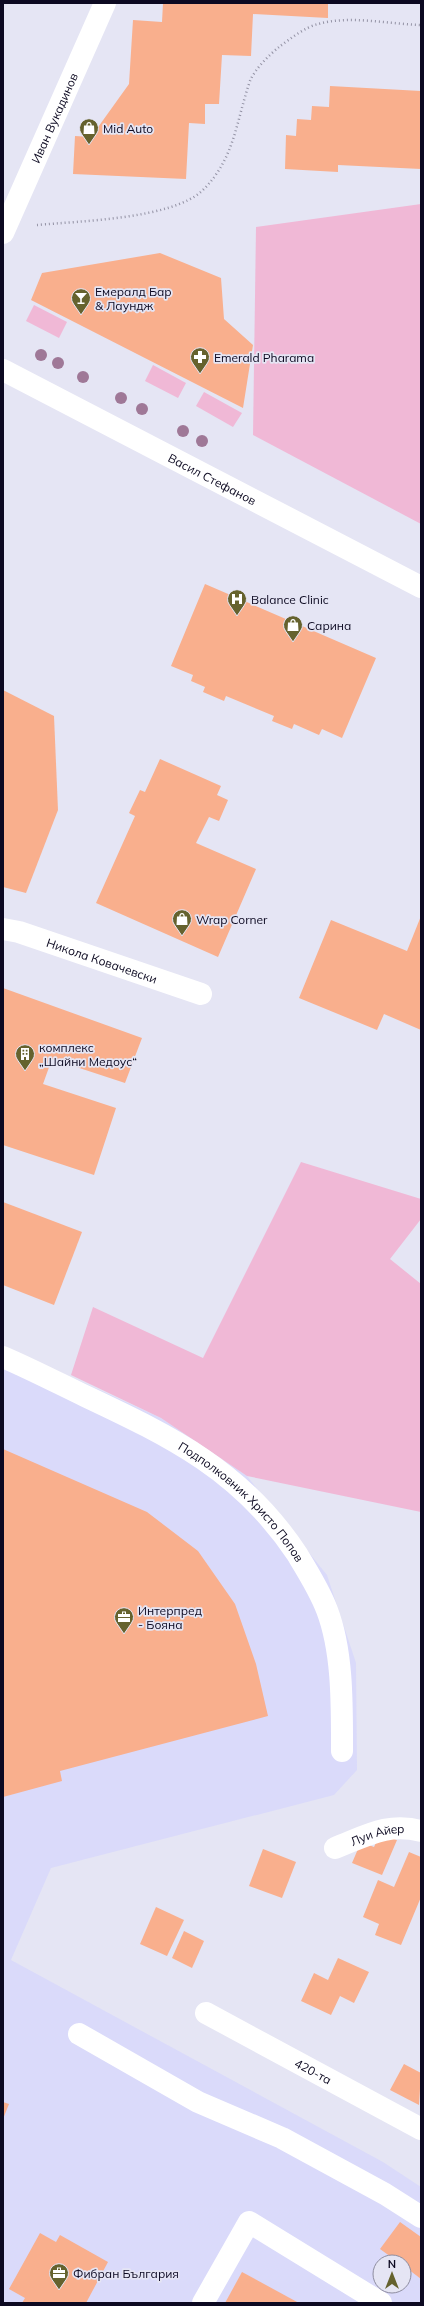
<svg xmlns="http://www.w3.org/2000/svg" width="424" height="2306" viewBox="0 0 424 2306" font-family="Mulish,sans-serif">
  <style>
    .built { fill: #dadafa; fill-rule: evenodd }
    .green { fill: #f0b8d6 }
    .building { fill: #f9af8d }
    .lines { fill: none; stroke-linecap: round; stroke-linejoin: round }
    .path { stroke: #9392a4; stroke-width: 2.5; stroke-dasharray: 1 3; stroke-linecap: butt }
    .minor { stroke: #fff; stroke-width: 22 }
    .tree { fill: #9f7897 }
    .labels { text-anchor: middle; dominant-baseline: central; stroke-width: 3.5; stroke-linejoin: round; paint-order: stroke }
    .street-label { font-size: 12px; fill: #0c0921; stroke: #e5e5f4 }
    .poi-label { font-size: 12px; fill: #0c0921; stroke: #e5e5f4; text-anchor: start }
  </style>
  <rect width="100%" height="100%" fill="#e5e5f4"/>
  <path class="built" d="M 3,1346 L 161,1418 L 247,1476 L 327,1575 L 356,1663 L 357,1770 L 334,1795 L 51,1868 L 11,1960 L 383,2162 L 421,2187 L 421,2303 L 3,2303 ZM 380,2262 L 404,2262 L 404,2286 L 380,2286 Z"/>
  <g class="green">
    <polygon points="421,204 421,524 253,435 256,227"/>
    <polygon points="34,305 67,322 59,338 26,321"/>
    <polygon points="153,365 186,383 178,398 145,381"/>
    <polygon points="204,392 242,413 233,427 196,406"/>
    <polygon points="301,1162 421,1199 421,1219 390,1259 421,1284 421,1512 247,1476 161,1418 71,1375 93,1307 203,1358"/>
  </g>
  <g class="building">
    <polygon points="163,3 328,3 328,18 253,14 251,56 222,55 219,104 205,104 205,124 189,123 186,179 73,174 75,136 91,137 129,84 133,20 162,22"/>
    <polygon points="330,86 421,91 421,169 338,165 338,172 285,169 286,135 296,136 297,119 311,120 312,106 329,107"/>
    <polygon points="160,253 221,278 224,319 253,345 243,408 31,300 42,273"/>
    <polygon points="205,584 376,658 342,738 322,729 319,735 294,724 292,729 272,721 274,716 226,696 224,701 203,692 205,687 191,681 193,675 171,666"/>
    <polygon points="3,690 54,716 58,810 26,893 3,887"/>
    <polygon points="160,759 221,786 217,795 228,800 219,821 209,817 196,843 256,869 218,957 96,903 135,816 129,813 140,790 145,792"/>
    <polygon points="421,916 421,1030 384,1014 377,1030 299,998 331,920 407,951"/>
    <polygon points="3,988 142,1038 125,1083 52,1059 43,1084 116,1108 94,1175 3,1145"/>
    <polygon points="3,1202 82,1232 54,1305 3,1285"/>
    <polygon points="3,1449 147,1512 198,1551 235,1604 256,1664 268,1716 60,1771 62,1781 3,1797"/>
    <polygon points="380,1834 397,1840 382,1875 352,1863 361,1842 374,1847"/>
    <polygon points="263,1849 296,1862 282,1898 249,1886"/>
    <polygon points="409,1852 421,1857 421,1897 401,1945 375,1935 379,1924 363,1917 378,1880 394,1887"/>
    <polygon points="156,1907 184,1920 167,1956 140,1944"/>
    <polygon points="184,1931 204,1941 192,1968 172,1958"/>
    <polygon points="338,1958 369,1972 354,2003 340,1996 331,2015 301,2001 314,1973 328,1980"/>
    <polygon points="404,2064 421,2073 419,2105 390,2090"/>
    <polygon points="3,2102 9,2104 3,2119"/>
    <polygon points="400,2222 421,2237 421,2279 404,2266 404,2262 398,2262 380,2249"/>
    <polygon points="40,2233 56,2242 60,2235 108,2262 86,2303 22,2303 25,2298 9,2289"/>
    <polygon points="242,2272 299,2303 225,2303"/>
  </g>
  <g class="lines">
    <path class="path" d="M 37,225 C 80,221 171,219 202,191 C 235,159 236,121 250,81 C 255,69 269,55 279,47 C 290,39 305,27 318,24 C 350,15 388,24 421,25"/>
    <g class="minor">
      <path id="s1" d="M 3,233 L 105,3"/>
      <path id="s2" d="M 3,370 L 421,587"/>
      <path id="s3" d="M 3,929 L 19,932 L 201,994"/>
      <path id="s4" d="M 3,1357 C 31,1369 58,1383 85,1396 C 172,1437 242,1471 297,1554 C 308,1572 320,1591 327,1610 C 343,1652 342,1706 342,1751"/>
      <path id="s5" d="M 335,1848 C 366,1836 388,1822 421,1831"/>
      <path id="s6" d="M 206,2013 L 421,2129"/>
      <polyline points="79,2034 198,2102 282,2138 385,2194 421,2217"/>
      <polyline points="203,2303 249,2222 381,2303"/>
    </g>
  </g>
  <g class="tree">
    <circle cx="41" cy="355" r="6"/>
    <circle cx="58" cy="363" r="6"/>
    <circle cx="83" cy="377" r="6"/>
    <circle cx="121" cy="398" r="6"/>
    <circle cx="142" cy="409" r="6"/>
    <circle cx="183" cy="431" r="6"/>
    <circle cx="202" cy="441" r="6"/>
  </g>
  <defs>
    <symbol id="shop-pin" viewBox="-11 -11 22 30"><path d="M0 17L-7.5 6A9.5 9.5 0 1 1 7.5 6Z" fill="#65622e" stroke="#e5e5f4"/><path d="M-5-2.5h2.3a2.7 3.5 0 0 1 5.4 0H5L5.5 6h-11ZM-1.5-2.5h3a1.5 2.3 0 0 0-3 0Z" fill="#fff"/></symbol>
    <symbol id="bar-pin" viewBox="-11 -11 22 30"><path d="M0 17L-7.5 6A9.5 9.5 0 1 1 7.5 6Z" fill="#65622e" stroke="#e5e5f4"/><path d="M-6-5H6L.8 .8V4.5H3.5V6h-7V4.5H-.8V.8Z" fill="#fff"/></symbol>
    <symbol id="pharmacy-pin" viewBox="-11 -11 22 30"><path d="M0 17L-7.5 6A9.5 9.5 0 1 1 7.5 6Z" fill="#65622e" stroke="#e5e5f4"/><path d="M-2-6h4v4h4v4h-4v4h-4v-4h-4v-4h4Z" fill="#fff"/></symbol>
    <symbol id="hospital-pin" viewBox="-11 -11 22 30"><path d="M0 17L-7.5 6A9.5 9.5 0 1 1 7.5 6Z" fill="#65622e" stroke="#e5e5f4"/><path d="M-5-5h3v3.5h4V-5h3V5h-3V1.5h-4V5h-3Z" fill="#fff"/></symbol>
    <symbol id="building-pin" viewBox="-11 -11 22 30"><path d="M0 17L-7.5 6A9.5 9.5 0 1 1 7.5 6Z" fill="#65622e" stroke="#e5e5f4"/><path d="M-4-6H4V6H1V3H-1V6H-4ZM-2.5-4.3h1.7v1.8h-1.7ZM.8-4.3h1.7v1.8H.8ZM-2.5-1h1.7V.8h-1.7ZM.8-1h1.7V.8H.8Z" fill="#fff"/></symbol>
    <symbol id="office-pin" viewBox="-11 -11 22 30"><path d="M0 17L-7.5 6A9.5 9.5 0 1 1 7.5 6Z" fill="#65622e" stroke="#e5e5f4"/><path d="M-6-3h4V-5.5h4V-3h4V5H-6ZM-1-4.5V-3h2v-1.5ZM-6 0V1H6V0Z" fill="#fff"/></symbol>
  </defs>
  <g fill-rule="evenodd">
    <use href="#shop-pin" x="78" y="117" width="22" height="30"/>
    <use href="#bar-pin" x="70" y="287" width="22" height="30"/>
    <use href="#pharmacy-pin" x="189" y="346" width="22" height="30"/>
    <use href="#hospital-pin" x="226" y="588" width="22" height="30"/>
    <use href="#shop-pin" x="282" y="614" width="22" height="30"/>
    <use href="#shop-pin" x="171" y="908" width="22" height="30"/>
    <use href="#building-pin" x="14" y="1043" width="22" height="30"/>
    <use href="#office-pin" x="113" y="1606" width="22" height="30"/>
    <use href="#office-pin" x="48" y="2262" width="22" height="30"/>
  </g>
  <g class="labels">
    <g class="street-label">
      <text stroke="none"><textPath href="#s1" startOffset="126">Иван Вукадинов</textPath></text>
      <text stroke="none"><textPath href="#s2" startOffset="236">Васил Стефанов</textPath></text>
      <text stroke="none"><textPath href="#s3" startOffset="104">Никола Ковачевски</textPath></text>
      <text stroke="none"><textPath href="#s4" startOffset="282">Подполковник Христо Попов</textPath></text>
      <text stroke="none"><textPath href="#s5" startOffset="45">Луи Айер</textPath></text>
      <text stroke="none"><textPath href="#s6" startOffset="122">420-та</textPath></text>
    </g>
    <g class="poi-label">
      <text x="103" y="128">Mid Auto</text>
      <text x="95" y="291">Емералд Бар<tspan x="95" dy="14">&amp; Лаундж</tspan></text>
      <text x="214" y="357">Emerald Pharama</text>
      <text x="251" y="599">Balance Clinic</text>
      <text x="307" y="625">Сарина</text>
      <text x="196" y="919">Wrap Corner</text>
      <text x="39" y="1047">комплекс<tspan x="39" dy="14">„Шайни Медоус“</tspan></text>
      <text x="138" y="1610">Интерпред<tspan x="138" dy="14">- Бояна</tspan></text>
      <text x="73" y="2273">Фибран България</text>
    </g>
  </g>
  <rect width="424" height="2306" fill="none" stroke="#0c0921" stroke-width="8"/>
  <g transform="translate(392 2274)"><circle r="19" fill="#e5e5f4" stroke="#8e8da0"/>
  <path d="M0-3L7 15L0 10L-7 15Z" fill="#65622e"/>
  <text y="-6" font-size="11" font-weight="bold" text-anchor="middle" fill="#0c0921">N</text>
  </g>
</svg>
